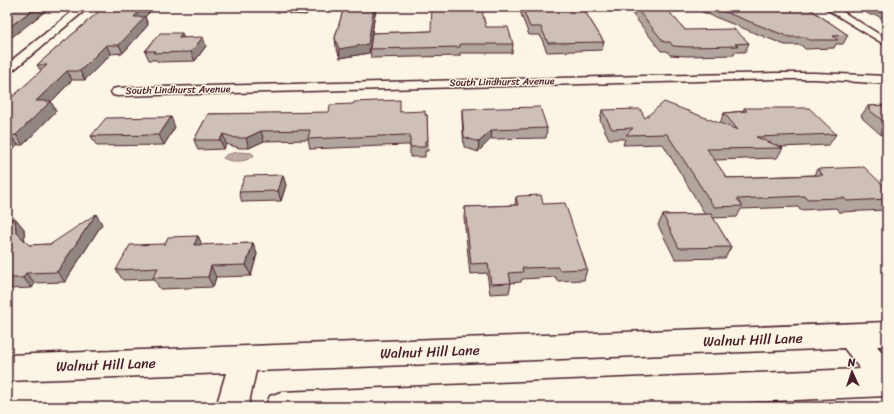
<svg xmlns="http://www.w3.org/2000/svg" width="894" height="414" viewBox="0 0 894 414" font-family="Sriracha,sans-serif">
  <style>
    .water { fill: #c0aca5; stroke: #917474 }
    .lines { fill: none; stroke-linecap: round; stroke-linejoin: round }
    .minor-casing { stroke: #4a1f2b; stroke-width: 3 }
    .secondary-casing { stroke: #4a1f2b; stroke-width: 3 }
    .minor { fill: #fcf5e5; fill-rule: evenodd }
    .secondary { fill: #fcf5e5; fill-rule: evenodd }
    .wall { fill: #b2a59d; stroke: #4a1f2b }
    .shaded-wall { fill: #918680; stroke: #4a1f2b }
    .building { fill: #cfc0b7; stroke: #4a1f2b }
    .labels { text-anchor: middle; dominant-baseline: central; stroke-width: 3; stroke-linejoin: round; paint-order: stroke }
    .far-street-label { font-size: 10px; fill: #4a1f2b; stroke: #fcf5e5 }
    .near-street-label { font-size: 14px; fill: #4a1f2b; stroke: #fcf5e5 }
  </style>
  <rect width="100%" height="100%" fill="#fcf5e5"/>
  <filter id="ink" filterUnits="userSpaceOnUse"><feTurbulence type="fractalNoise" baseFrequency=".025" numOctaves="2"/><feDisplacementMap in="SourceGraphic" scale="8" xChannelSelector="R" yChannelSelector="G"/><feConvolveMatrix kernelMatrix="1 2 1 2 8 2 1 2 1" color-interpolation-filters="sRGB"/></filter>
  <g filter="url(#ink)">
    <path class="water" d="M 237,152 L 252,153 L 254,156 C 246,162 232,163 223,158 L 226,155 Z"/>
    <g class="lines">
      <defs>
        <g id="minor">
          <polygon points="78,7 89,7 11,72 7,73 7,64"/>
          <polygon points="823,7 835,7 887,39 887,46"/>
          <polygon points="776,73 815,73 887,76 887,84 815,79 776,79 117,96 113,95 111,92 113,89 117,88"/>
        </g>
        <polygon id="secondary" points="887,322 887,346 877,346 887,358 887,396 633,407 265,407 270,396 281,392 860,369 844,348 256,371 248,407 216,407 226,373 7,381 7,355"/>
      </defs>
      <use href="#minor" class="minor-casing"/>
      <use href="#secondary" class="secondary-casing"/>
      <use href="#minor" class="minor"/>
      <use href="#secondary" class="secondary"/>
    </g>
    <g class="wall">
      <polygon points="104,7 154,7 145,17 148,25 123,53 111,54 85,80 72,80 51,102 56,111 23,145 18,145 7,156 7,102 41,71 37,65"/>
      <polygon points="279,7 337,7 336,10 310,9 306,15 289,14 289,12 280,12"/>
      <polygon points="344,7 376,7 372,33 431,31 486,27 513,44 512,53 460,53 460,56 371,58 370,49 369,53 340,58 336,47 335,38"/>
      <polygon points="522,7 582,7 604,42 602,50 547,52 540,35 529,35 521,14"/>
      <polygon points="627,7 665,7 685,30 749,43 745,52 735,52 734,55 686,56 670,55 667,51 661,51"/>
      <polygon points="690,7 807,7 848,35 843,44 836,44 834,48 805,49 801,45 785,45"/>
      <polygon points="858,7 887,7 887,21 876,15 870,15"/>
      <polygon points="184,38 206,46 195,61 158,62 157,60 149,60 145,51"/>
      <polygon points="887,105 887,140 862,118 863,117 861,116 868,106"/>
      <polygon points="744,108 836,134 829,145 780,147 783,148 777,158 714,160 727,178 814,175 817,169 887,189 887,210 839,212 836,208 800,210 798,207 741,209 737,217 713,218 731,247 725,258 675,259 658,225 663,215 705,214 663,144 623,145 625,139 609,139 600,120 602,110 645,118 720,124 720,123 724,113 743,111"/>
      <polygon points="462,109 547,128 546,138 491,139 478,152 464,147 462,119"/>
      <polygon points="401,112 427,115 428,151 425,151 425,157 410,157 410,145 406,145 310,149 308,140 264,141 249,148 239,148 226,144 224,149 198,150 194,140 208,114"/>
      <polygon points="175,127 164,145 97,146 91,136"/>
      <polygon points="286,185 281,201 242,202 239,192"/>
      <polygon points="516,197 543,204 587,269 584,280 557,281 556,277 522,279 521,282 511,283 509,293 490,294 487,273 470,274 464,217 465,207 515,205"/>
      <polygon points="15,218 24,229 24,240 29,245 51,244 102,224 65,282 35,283 32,288 7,289 7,221"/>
      <polygon points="198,236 202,245 253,243 257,254 251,276 216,277 213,287 160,289 154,279 123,280 116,270 165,244"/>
    </g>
    <g class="shaded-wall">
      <polygon points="36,7 51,7 7,41 7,29"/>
      <polygon points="143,7 154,7 145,17 148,25 123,53 119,45 134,17"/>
      <polygon points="305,7 310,7 310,9 306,15"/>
      <polygon points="374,7 376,7 369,53 340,58 339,49"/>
      <polygon points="182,33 185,42 178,38"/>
      <polygon points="203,37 206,46 195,61 191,52"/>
      <polygon points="106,45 111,54 85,80 80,71"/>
      <polygon points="67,71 72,80 51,102 56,111 23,145 16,135 36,101"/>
      <polygon points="171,117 175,127 164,145 159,135"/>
      <polygon points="492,130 491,139 478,152 479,142"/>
      <polygon points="261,131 264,141 249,148 246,138"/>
      <polygon points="223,134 226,144 224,149 220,140"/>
      <polygon points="11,136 18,145 7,156 7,139"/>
      <polygon points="283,175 286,185 281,201 278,191"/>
      <polygon points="96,214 102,224 65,282 57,272"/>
      <polygon points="15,218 24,229 25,243 16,232"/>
      <polygon points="198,236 203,247 194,245"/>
      <polygon points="253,243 257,254 251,276 246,265"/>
      <polygon points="211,266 216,277 213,287 208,277"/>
      <polygon points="26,273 35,283 32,288 23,278"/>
    </g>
    <g class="building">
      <polygon points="7,7 36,7 7,29"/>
      <polygon points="104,7 143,7 134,17 145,17 119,45 106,45 80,71 67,71 36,101 51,101 16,135 11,136 7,139 7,102 47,65 37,65"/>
      <polygon points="344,7 374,7 368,44 339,49 335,38"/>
      <polygon points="432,7 481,7 486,27 508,27 513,44 460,44 460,47 370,49 372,33 431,31"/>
      <polygon points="522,7 582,7 604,42 548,43 541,27 530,27"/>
      <polygon points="635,7 665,7 685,30 734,29 749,43 735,44 738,46 689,47 673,46 670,42 664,42"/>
      <polygon points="712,7 807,7 848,35 833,36 838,40 809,40 805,37 789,37"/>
      <polygon points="875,7 887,7 887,10 881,7"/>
      <polygon points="160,33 182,33 178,38 203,37 191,52 154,53 156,51 145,51"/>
      <polygon points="400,100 400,112 425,111 425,115 427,115 428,141 425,141 425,147 410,147 410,135 406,135 308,139 310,130 261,131 246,138 236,138 223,134 220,140 194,140 208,114 329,112 330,105 353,104 354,102"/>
      <polygon points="664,102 738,130 724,113 747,111 744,108 809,108 836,134 756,137 783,148 707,149 727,178 823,175 817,169 864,167 887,189 887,199 847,201 844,198 807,199 805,196 737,199 743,206 714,207 667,134 626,135 633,128 612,129 602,110 640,109 645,118"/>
      <polygon points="887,105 887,124 868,109 871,109 868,106"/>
      <polygon points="540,107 547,128 492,130 479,142 464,137 462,109"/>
      <polygon points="171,117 159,135 91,136 106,118"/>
      <polygon points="283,175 278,191 239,192 245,176"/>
      <polygon points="541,195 543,204 565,203 587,269 559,270 558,267 522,268 523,272 509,273 511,283 491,284 488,263 471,264 465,207 518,205 516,197 519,196"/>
      <polygon points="96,214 57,272 26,273 23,278 7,278 7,221 15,218 16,232 29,245 51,244"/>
      <polygon points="711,214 731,247 679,248 663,215"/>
      <polygon points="198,236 194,245 253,243 246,265 211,266 208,277 153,278 158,268 116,270 130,245 165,244 168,237"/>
    </g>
  </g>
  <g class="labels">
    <g class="far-street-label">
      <text transform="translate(502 82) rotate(-1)">South Lindhurst Avenue</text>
      <text transform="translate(178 90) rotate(-1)">South Lindhurst Avenue</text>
    </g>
    <g class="near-street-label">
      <text transform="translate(753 340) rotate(-2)">Walnut Hill Lane</text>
      <text transform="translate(430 352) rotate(-2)">Walnut Hill Lane</text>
      <text transform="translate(106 365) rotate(-2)">Walnut Hill Lane</text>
    </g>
  </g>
  <rect width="894" height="414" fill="none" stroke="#fcf5e5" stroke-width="24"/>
  <rect x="12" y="12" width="870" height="390" fill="none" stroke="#4a1f2b" stroke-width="1.5" filter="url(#ink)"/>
  <g transform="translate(852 372) rotate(357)" stroke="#fcf5e5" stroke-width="3" paint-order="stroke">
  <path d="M0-3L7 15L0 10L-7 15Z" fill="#4a1f2b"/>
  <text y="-6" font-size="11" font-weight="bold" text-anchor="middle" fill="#4a1f2b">N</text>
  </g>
</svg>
